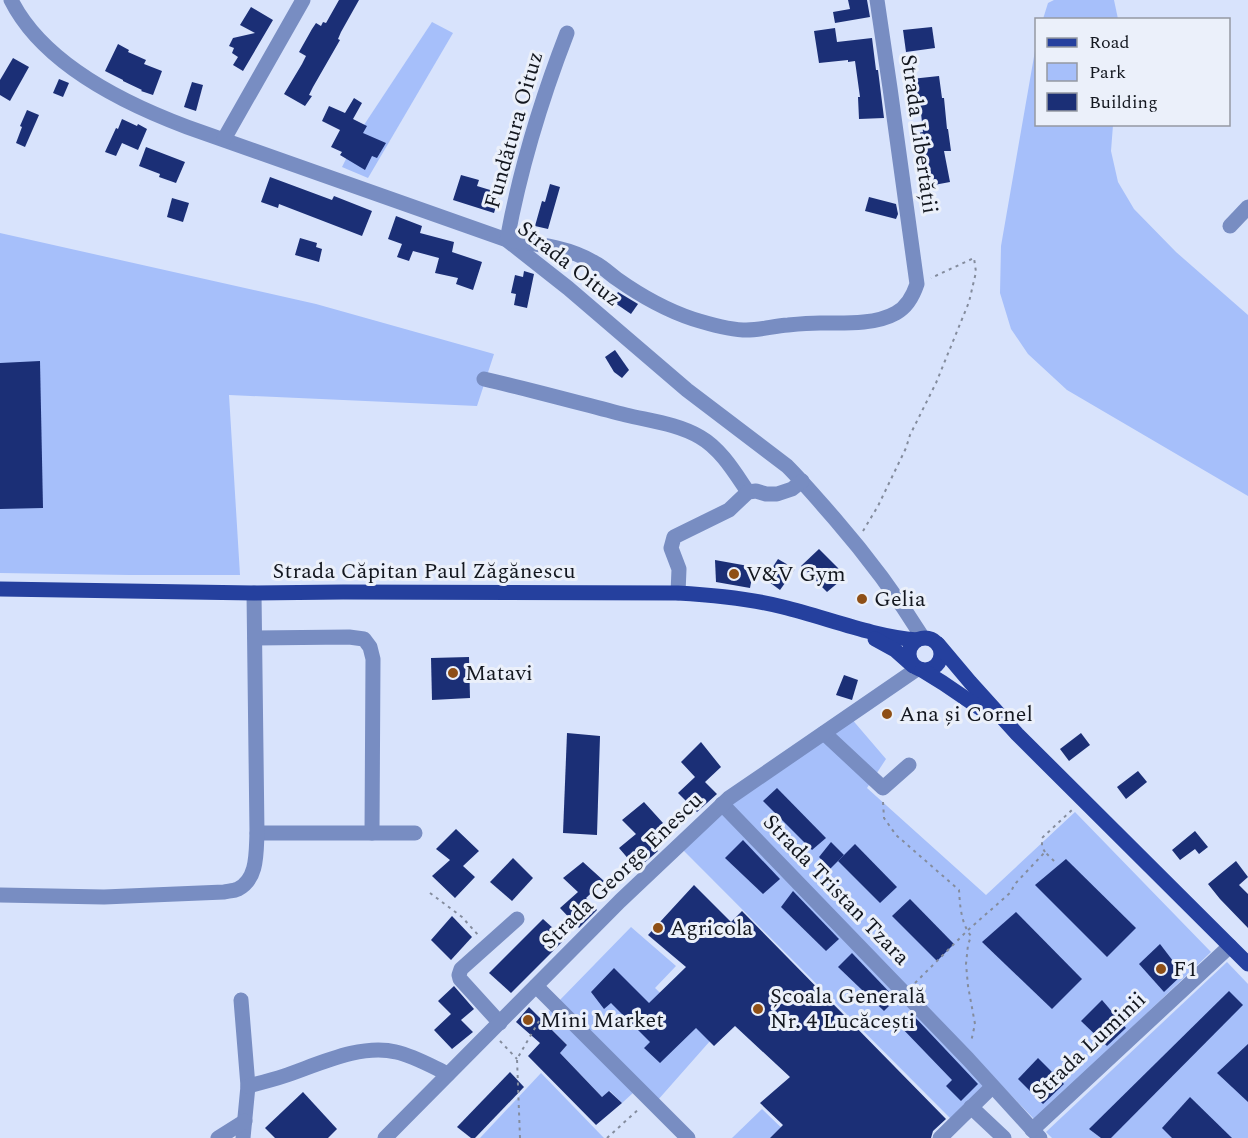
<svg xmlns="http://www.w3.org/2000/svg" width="1248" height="1138" viewBox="0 0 1248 1138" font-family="Spectral,serif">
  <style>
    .green { fill: #a6bffa }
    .building { fill: #1b2f76 }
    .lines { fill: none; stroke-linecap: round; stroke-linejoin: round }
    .path { stroke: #848c9d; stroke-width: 2; stroke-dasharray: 3 4.5; stroke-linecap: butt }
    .minor { stroke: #788dc2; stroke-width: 15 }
    .major { stroke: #25409e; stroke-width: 15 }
    .poi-dot { fill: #8e4f16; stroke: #ebf0fa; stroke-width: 2 }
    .labels { text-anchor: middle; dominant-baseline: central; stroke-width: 6; stroke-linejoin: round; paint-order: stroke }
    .street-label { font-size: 22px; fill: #13171f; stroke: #ebf0fa }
    .poi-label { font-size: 22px; fill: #13171f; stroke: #ebf0fa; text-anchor: start }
  </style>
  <rect width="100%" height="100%" fill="#d8e3fc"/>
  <g class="green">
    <polygon points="1054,0 1114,0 1118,19 1043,19 1048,3"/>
    <polygon points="432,22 453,33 368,178 342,167 360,131"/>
    <polygon points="1036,45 1036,124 1113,125 1111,151 1118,182 1134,209 1176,252 1248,315 1248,496 1067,390 1028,354 1011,329 1000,293 1001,246"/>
    <polygon points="0,233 316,304 494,354 477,406 229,395 240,575 129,575 0,573"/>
    <polygon points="850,717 886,759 867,788 986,895 1075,812 1211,952 1035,1120 730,805"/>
    <polygon points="724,812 986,1085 952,1120 683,850"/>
    <polygon points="631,927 676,966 655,988 710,1041 657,1101 558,1002"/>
    <polygon points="1227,962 1248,984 1248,1138 1052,1138 1046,1132"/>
    <polygon points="552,1009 634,1092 622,1103 610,1091 602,1097 560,1053 567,1045 541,1018"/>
    <polygon points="541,1073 604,1138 480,1138"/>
    <polygon points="762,1109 792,1138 732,1138"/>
  </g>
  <g class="building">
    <polygon points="339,0 359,0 341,32 338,39 340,40 313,87 309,95 312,96 305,106 284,94 302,64 306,56 299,52 312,29 316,23 321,26 323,22 326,23"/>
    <polygon points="848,0 867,0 870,17 835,23 833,12 850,9"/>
    <polygon points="251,7 273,20 243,71 233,65 238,57 232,53 234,48 229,46 233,38 255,33 240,25"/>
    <polygon points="932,27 935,48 906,52 903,30"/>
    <polygon points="835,28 837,42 872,38 876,70 878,70 884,118 859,119 858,97 860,97 855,61 848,62 848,60 819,63 814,31"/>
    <polygon points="118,44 129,50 128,52 146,60 144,64 162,71 153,95 141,91 142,90 123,81 123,80 105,71"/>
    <polygon points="13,58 29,67 10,101 0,95 0,80"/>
    <polygon points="939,76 942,98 944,98 947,129 948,129 951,151 944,151 950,182 934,185 933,177 929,177 925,154 921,155 918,133 923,132 919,94 913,95 911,79"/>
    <polygon points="59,79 69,83 63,97 53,93"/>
    <polygon points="192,82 203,85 196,111 184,107"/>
    <polygon points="354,98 362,103 353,119 367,126 363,133 386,143 377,158 372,156 365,170 340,155 342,152 331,147 340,130 322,121 329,106 345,113"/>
    <polygon points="27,110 39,115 25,147 16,143 22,127 20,126"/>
    <polygon points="122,119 137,126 138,124 147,129 138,150 122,143 116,156 105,152 116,128 118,129"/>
    <polygon points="146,147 185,162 176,183 159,177 160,174 139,166"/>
    <polygon points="461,175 479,180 477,186 500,193 494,213 453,200"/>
    <polygon points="270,177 332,200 334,196 372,211 362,236 279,204 278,208 261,202"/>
    <polygon points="550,184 560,187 548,229 535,226 542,201 545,202"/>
    <polygon points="869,197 896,204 898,214 896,219 865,211"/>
    <polygon points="172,198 189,203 183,222 167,217"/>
    <polygon points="396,216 422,226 420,233 454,242 452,252 482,262 473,290 456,284 458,278 435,273 439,258 413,251 409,261 397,257 402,244 388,239"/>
    <polygon points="300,238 317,243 316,247 322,249 319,262 295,255"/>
    <polygon points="524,271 534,274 527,308 514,305 516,294 511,293 515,275 523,277"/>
    <polygon points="618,292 638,304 631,314 612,301"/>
    <polygon points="615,350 629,370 622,378 614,372 605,357"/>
    <polygon points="40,361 43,508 0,509 0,363"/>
    <polygon points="819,549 846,576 827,592 801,566"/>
    <polygon points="778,559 795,569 780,590 765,579"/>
    <polygon points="715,560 754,567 750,588 716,582"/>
    <polygon points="469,657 470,698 432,700 431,658"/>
    <polygon points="844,675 858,680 852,700 836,695"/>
    <polygon points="567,733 600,736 597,835 563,833"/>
    <polygon points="1081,733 1090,745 1069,761 1060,749"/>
    <polygon points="701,742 721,767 705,782 717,794 697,812 678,793 695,777 681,762"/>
    <polygon points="1138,771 1147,782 1126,799 1117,787"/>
    <polygon points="777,788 826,838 812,850 763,801"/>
    <polygon points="644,802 663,823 645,839 658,851 637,869 619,848 636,834 622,820"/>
    <polygon points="456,829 479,851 463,866 475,877 455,898 432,876 450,860 436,849"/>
    <polygon points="1195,831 1208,847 1199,854 1195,849 1180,860 1172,850"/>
    <polygon points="743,840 780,879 763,894 725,858"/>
    <polygon points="831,842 844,855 830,869 819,857"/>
    <polygon points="855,844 897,887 880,903 838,861"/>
    <polygon points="513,858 533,878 512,901 490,882"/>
    <polygon points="1066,859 1136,928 1107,957 1035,885"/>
    <polygon points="1236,861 1248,877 1239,885 1248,894 1248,928 1220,899 1208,884"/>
    <polygon points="583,862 604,881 586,898 597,910 579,928 560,908 578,892 563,878"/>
    <polygon points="694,885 731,922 742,911 946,1119 933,1131 931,1138 770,1138 783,1125 760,1103 790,1077 735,1026 714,1046 696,1028 660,1063 644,1048 650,1042 611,1003 604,1009 591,992 614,968 649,1003 686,967 648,935"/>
    <polygon points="793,891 839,939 826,951 781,907"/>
    <polygon points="910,899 954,944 937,961 892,916"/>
    <polygon points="1016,912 1082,979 1052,1009 982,942"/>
    <polygon points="452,916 472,937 451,960 431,940"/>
    <polygon points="543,919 565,939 511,993 489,973"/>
    <polygon points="1160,944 1183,974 1164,992 1139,964"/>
    <polygon points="852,953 896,999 884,1011 838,967"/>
    <polygon points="454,986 474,1009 461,1020 473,1032 452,1049 434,1030 451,1014 438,1001"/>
    <polygon points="1229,991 1243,1005 1111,1138 1101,1138 1089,1129"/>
    <polygon points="1102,1000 1126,1028 1107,1046 1081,1021"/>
    <polygon points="529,1007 567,1045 560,1053 602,1097 609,1091 622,1103 596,1125 528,1056 540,1043 516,1022"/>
    <polygon points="912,1014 978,1084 961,1101 946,1086 952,1080 899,1025"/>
    <polygon points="1248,1044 1248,1102 1217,1073"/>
    <polygon points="1038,1058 1064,1084 1043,1104 1018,1079"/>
    <polygon points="510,1072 524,1087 475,1138 471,1138 457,1127"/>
    <polygon points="303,1092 337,1129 328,1138 275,1138 265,1128"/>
    <polygon points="1190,1097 1232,1138 1172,1138 1162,1128"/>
  </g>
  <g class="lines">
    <g class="path">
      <polyline points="863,531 878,506 906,448 910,435 936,383 969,302 976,272 974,258 931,278"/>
      <path d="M 883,802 L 884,818 L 896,835 L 959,890 C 960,906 961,923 971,936 L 968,945 L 966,964 L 968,986 L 975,1024 L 971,1042"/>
      <polyline points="1045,852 1042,847 1042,838 1073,809"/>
      <polyline points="430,893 462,917 479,936"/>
      <polyline points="915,983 967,931 1011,892 1014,885 1045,852 1056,863"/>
      <polyline points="500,1041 517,1059"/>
      <polyline points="520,1138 517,1059 543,1014"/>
      <polyline points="607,1138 640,1108"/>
    </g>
    <g class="minor">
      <path d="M 11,0 C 43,64 123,103 187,127 L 507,240 L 568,288 L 687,390 L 787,466 C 804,483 819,501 834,518 C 867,556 897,596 923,638"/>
      <path d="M 567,33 C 541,100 520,170 507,240 C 537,244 569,247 595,263 C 603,267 610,274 617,279 C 641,296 666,310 693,319 C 709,324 726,329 743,330 C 758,331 773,326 788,325 C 798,324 809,323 820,323 C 843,323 875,325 896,313 C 907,307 913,296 917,284 L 890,88 L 877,0"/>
      <polyline points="224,139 303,0"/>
      <polyline points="1230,226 1248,207"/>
      <path d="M 484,379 C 532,390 579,403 626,415 C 651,421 678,424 700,437 C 721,449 735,473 748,492"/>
      <polyline points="678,593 679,569 671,548 674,537 729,510 748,492 756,491 766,494 777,494 792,489 802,481"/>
      <polyline points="255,638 349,637 364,639 370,647 373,659 372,833"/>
      <polyline points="824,733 883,788 909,765"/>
      <polyline points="722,804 968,1059 1040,1138"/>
      <polyline points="257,833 415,833"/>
      <path d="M 0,895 L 104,897 L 224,892 C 228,891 234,891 238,889 C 258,879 256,852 257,833 L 254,593"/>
      <polyline points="536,986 688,1138"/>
      <polyline points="241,1000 248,1086 243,1138"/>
      <polyline points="500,1023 460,979 459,975 461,969 517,919"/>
      <path d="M 248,1086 C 260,1083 272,1080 284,1076 C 317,1065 361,1043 396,1052 C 414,1056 431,1066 448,1074"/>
      <polyline points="971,1107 1004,1138"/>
      <polyline points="1032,1130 1230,946"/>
      <polyline points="218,1138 245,1121"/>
      <polyline points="385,1138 620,901 729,798 917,669"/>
      <polyline points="940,1138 992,1087"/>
    </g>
    <g class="major">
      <path d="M 0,589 L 254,593 L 343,592 L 678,593 C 713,595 748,598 783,607 C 828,618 871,636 917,640"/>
      <circle cx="925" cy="654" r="16"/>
      <polyline points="875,639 895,650 913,666"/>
      <polyline points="938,644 970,682 1017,734 1248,964"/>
      <polyline points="922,670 943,683 990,715"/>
    </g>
  </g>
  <g class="poi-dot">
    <circle cx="734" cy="574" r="6"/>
    <circle cx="862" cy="599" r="6"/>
    <circle cx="453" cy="673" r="6"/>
    <circle cx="887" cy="714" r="6"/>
    <circle cx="658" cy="928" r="6"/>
    <circle cx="1161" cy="969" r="6"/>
    <circle cx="758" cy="1009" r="6"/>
    <circle cx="528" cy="1020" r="6"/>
  </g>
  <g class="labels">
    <g class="street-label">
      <text transform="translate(514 130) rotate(-74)">Fundătura Oituz</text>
      <text transform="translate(919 134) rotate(82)">Strada Libertății</text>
      <text transform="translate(569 264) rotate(38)">Strada Oituz</text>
      <text x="424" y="571">Strada Căpitan Paul Zăgănescu</text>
      <text transform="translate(622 871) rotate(-44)">Strada George Enescu</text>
      <text transform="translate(836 890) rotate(46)">Strada Tristan Tzara</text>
      <text transform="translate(1089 1046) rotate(-43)">Strada Luminii</text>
    </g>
    <g class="poi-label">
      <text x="746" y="574">V&amp;V Gym</text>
      <text x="874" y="599">Gelia</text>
      <text x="465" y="673">Matavi</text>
      <text x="899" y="714">Ana și Cornel</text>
      <text x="670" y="928">Agricola</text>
      <text x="1173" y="969">F1</text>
      <text x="770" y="996">Școala Generală<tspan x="770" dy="25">Nr. 4 Lucăcești</tspan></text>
      <text x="540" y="1020">Mini Market</text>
    </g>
  </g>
  <rect x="1035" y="18" width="195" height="108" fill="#ebf0fa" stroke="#9599a2" stroke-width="1.5"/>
  <rect x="1047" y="38" width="30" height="9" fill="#25409e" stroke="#9599a2" stroke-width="1.5"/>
  <text x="1089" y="48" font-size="18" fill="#13171f">Road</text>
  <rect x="1047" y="63" width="30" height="18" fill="#a6bffa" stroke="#9599a2" stroke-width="1.5"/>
  <text x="1089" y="78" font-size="18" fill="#13171f">Park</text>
  <rect x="1047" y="93" width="30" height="18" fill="#1b2f76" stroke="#9599a2" stroke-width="1.5"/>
  <text x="1089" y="108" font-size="18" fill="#13171f">Building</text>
</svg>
